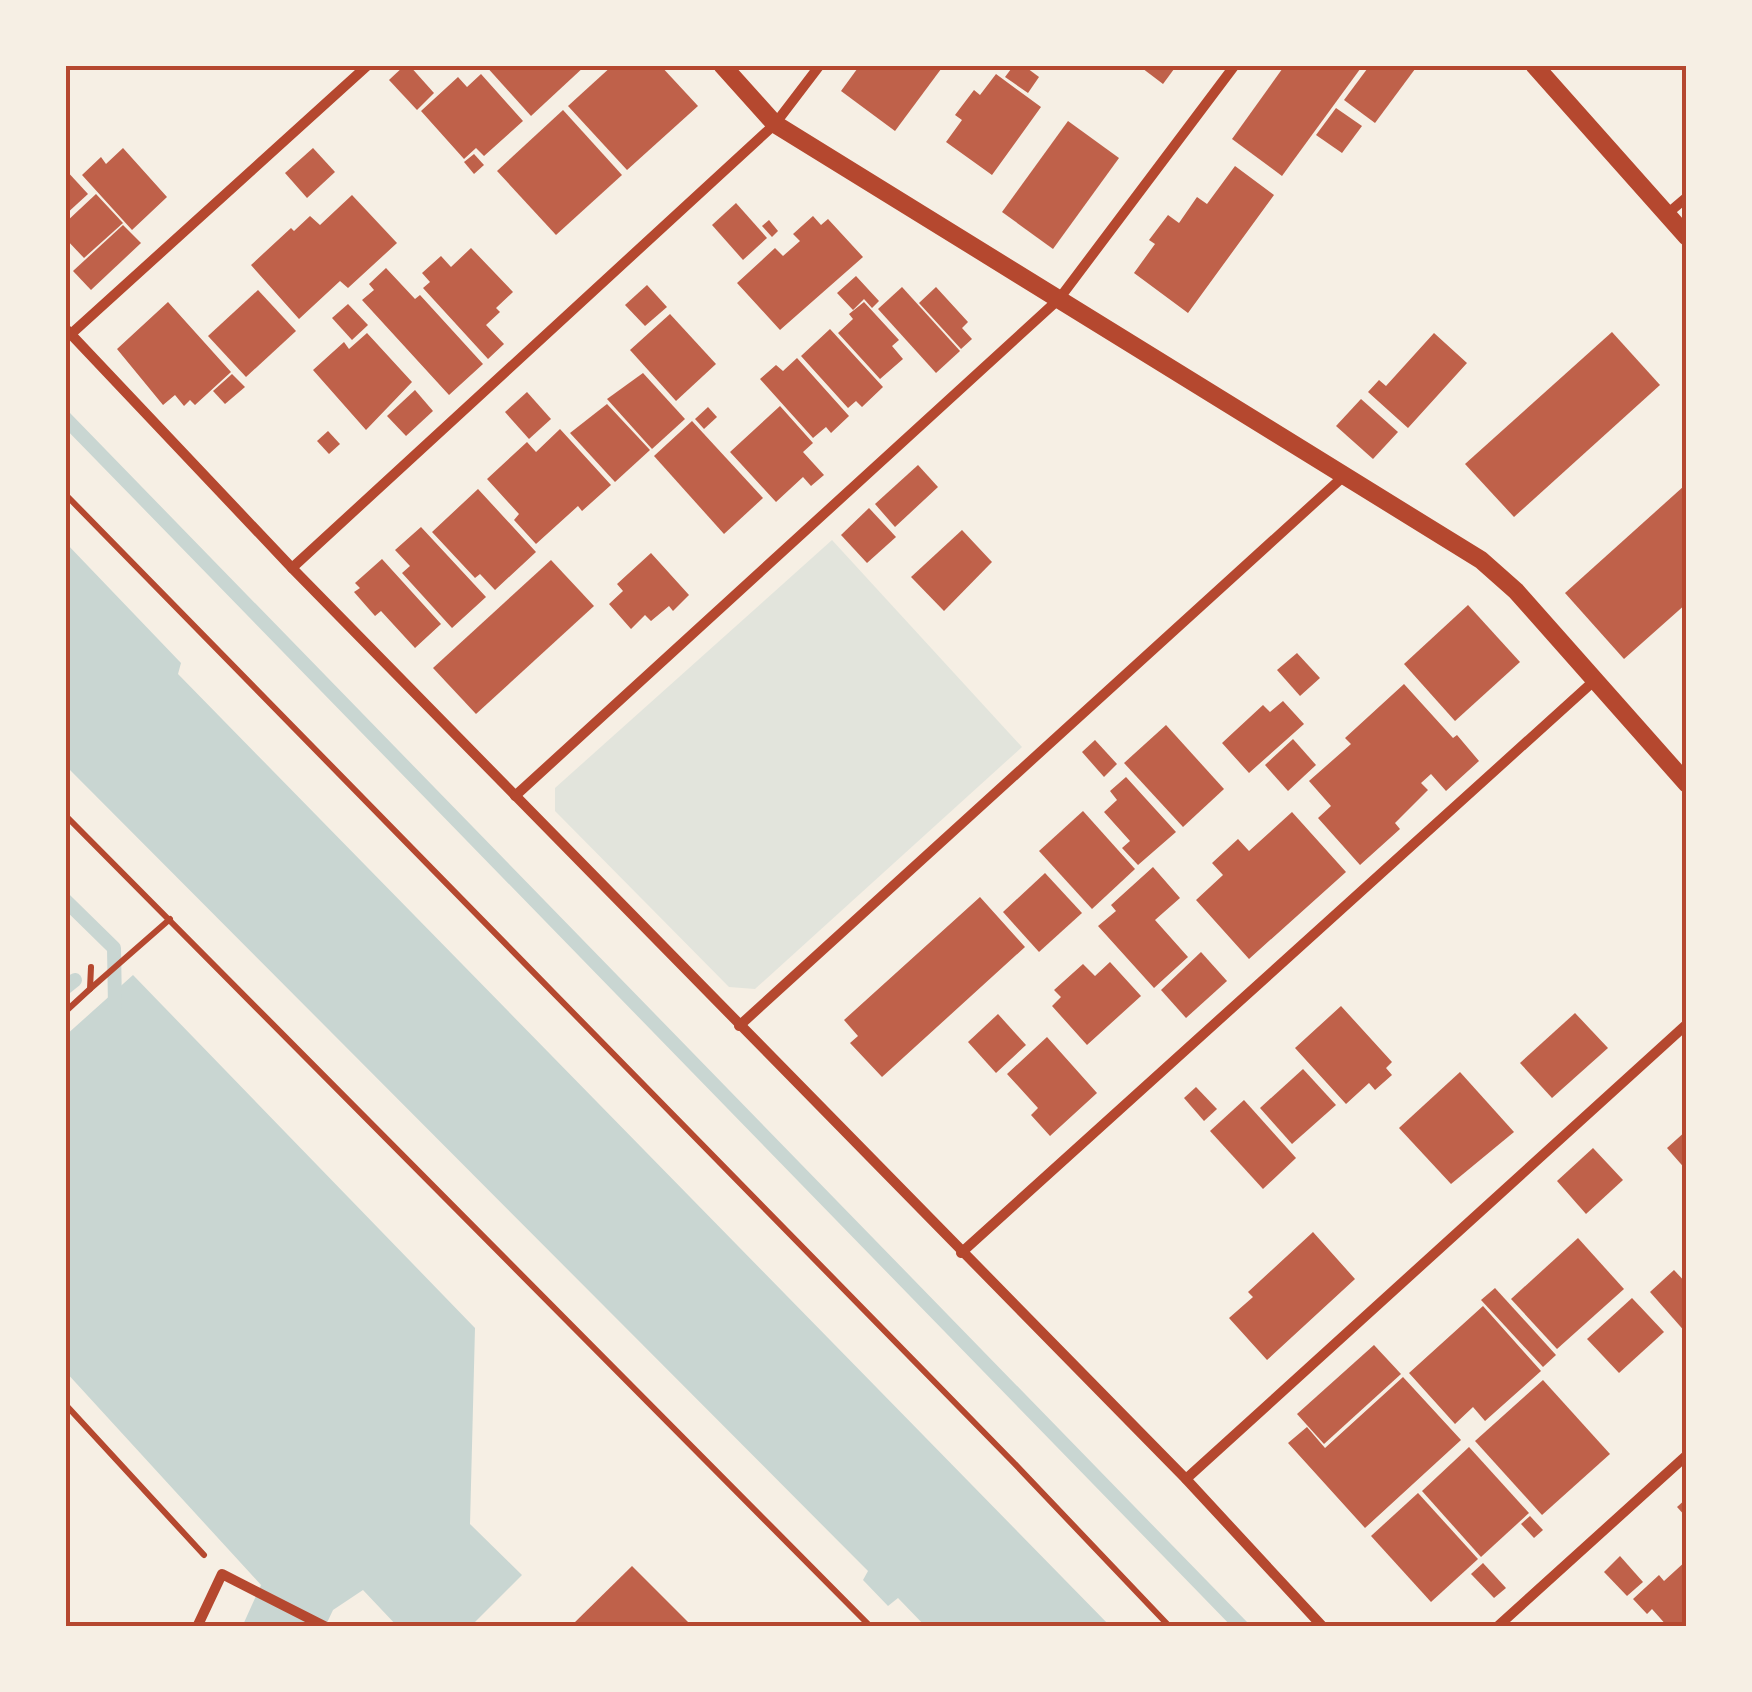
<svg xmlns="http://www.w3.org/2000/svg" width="1752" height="1692" viewBox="0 0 1752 1692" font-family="Figtree,sans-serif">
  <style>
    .green { fill: #e2e4dc }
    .water { fill: #c9d6d2 }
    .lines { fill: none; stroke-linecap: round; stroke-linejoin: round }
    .stream { stroke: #c9d6d2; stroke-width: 14 }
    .building { fill: #bf614a }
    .path { stroke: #b5482f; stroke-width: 6 }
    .minor { stroke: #b5482f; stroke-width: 10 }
    .tertiary { stroke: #b5482f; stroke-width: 18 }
    .neatline { fill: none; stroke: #b5482f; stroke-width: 4 }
  </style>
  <rect width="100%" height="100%" fill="#f6efe4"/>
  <polygon class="green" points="832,540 1022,747 755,989 729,987 555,811 555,788"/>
  <g class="water">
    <polygon points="65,542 181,663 178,674 1111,1627 926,1627 898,1598 888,1606 863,1580 868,1571 65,765"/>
    <polygon points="133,975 475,1328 470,1524 522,1575 470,1627 398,1627 363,1590 333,1610 325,1627 242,1627 261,1585 65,1371 65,1036"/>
  </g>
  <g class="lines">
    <g class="stream">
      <polyline points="65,418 1242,1627"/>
      <polyline points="65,900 114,948 115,1007"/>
      <polyline points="65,988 75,980"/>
    </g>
  </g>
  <g class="building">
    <polygon points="405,65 409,65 434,93 417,110 389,80"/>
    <polygon points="485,65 586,65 531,116"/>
    <polygon points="613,65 660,65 698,106 627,170 568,106"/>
    <polygon points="860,65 944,65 895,131 841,91"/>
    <polygon points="1014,65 1023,65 1039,77 1028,93 1005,77"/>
    <polygon points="1138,65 1177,65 1163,84"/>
    <polygon points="1285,65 1363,65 1282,176 1232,139"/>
    <polygon points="1370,65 1418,65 1375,123 1344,100"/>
    <polygon points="481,74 523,121 484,156 476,148 464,159 421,111 458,77 467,87"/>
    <polygon points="996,74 1041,107 992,175 946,142 962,120 955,115 974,90 980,95"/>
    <polygon points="1336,108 1362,126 1342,153 1316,135"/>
    <polygon points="563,110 622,175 556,235 497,171"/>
    <polygon points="1068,121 1119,158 1053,249 1002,212"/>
    <polygon points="123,148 167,197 132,230 82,175 101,157 106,164"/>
    <polygon points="313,148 335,172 307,198 285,173"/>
    <polygon points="474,154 484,165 474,174 464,162"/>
    <polygon points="1235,166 1274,195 1188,313 1134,273 1155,244 1149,240 1168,215 1179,223 1197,197 1207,204"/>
    <polygon points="65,169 88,194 65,215"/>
    <polygon points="96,194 123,223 84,258 65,238 65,223"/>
    <polygon points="352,195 397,243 348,288 340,281 299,319 251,265 291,228 294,231 310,216 320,225"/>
    <polygon points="736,203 767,238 743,260 712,225"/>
    <polygon points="813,216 821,225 828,219 863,257 780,330 737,283 775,248 783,256 800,241 793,234"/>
    <polygon points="769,220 778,231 772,237 762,226"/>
    <polygon points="123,225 141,243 91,290 73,271"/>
    <polygon points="471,248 513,292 496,308 500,312 486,325 504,344 488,359 423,288 430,282 422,273 441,256 451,267"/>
    <polygon points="386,268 415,299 420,295 483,364 449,395 362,300 374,290 369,284"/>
    <polygon points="856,276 879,301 872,308 864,299 853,310 837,293"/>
    <polygon points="647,285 667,307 645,326 625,305"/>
    <polygon points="902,287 960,351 936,373 878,309"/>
    <polygon points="936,287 968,322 962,328 972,339 961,349 919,303"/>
    <polygon points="258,290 296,331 246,377 208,336"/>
    <polygon points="168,302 231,372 195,405 190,400 184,406 175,395 163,405 117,349"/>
    <polygon points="864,302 899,340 892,346 903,359 880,379 838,333 853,319 849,314"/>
    <polygon points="348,304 368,325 352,340 332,318"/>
    <polygon points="670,314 716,364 676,401 630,350"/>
    <polygon points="830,329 883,387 862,407 856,401 848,408 801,356"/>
    <polygon points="1612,332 1660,385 1514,517 1465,464"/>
    <polygon points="367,333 412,382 366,430 313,370 344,342 349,349"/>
    <polygon points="1434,333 1467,363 1408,428 1368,392 1379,380 1386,386"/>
    <polygon points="797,358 849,416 831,433 826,427 813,438 760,379 776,365 783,371"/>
    <polygon points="643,373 685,419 652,449 607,399"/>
    <polygon points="232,374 245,387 225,404 213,391"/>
    <polygon points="415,390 433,411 406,436 387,416"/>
    <polygon points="527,392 551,419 529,439 505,412"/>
    <polygon points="1361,399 1398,432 1373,459 1336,426"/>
    <polygon points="607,404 650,450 615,482 570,433"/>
    <polygon points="780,406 813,443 803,452 824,475 811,486 803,477 776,502 730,452"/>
    <polygon points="708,407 717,417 704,429 695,419"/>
    <polygon points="692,421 763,498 724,534 654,456"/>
    <polygon points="560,429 611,485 582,511 578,506 536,544 514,520 519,514 487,479 527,442 536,452"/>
    <polygon points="328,431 340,444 329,454 317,441"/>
    <polygon points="918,465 938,487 895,527 875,504"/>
    <polygon points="1684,486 1687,489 1687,603 1624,659 1565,593"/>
    <polygon points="478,489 536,552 495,590 480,574 475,578 432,532"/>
    <polygon points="869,508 896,537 867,563 841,535"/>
    <polygon points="421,527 486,597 452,628 402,573 410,566 395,550"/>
    <polygon points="962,530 992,562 944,611 911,577"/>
    <polygon points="651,553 689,595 673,611 669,606 651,621 645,615 631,629 609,604 623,591 617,584"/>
    <polygon points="382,559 441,624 415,648 381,611 375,616 354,592 360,588 355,583"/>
    <polygon points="551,560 594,606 476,714 433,668"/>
    <polygon points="1468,605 1520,662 1455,721 1404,664"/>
    <polygon points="1297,653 1320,678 1300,696 1277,670"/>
    <polygon points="1404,684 1453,738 1457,735 1479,761 1446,791 1431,774 1421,783 1428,790 1395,823 1400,829 1360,865 1318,818 1331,806 1309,781 1351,744 1345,738"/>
    <polygon points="1283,701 1304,724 1249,773 1222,743 1263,705 1270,712"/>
    <polygon points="1166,725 1224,789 1183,827 1124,763"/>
    <polygon points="1293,739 1316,765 1288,791 1265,765"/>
    <polygon points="1095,740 1117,764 1104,777 1082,752"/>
    <polygon points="1126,777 1176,832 1138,865 1122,848 1130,841 1104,812 1117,800 1110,791"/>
    <polygon points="1083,811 1135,869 1092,909 1039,851"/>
    <polygon points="1292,812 1346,872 1249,959 1196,900 1223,875 1212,863 1238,839 1249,851"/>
    <polygon points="1153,867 1180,898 1155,920 1188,957 1154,988 1098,926 1116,911 1111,905"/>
    <polygon points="1045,873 1082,913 1039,952 1003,912"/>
    <polygon points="980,897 1025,947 882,1077 850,1043 858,1036 844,1020"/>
    <polygon points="1201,952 1227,981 1186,1018 1161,990"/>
    <polygon points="1110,962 1141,996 1087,1045 1052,1006 1061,997 1054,990 1083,964 1095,976"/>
    <polygon points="1341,1006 1392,1062 1386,1068 1392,1075 1375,1090 1369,1083 1346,1104 1295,1048"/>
    <polygon points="1575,1013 1608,1048 1552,1098 1520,1063"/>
    <polygon points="998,1014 1026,1045 996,1073 968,1042"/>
    <polygon points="1047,1037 1097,1093 1050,1136 1031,1115 1038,1108 1007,1074"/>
    <polygon points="1303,1069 1336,1105 1292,1144 1260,1108"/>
    <polygon points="1460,1072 1514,1132 1451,1184 1399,1128"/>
    <polygon points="1196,1087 1217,1109 1204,1121 1184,1098"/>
    <polygon points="1244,1100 1296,1158 1263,1189 1210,1131"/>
    <polygon points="1687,1130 1687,1171 1667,1148"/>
    <polygon points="1593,1148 1623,1180 1586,1214 1557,1181"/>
    <polygon points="1313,1232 1355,1279 1267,1360 1229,1318 1253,1297 1248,1292"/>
    <polygon points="1578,1238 1624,1289 1557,1349 1511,1299"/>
    <polygon points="1674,1270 1687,1284 1687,1334 1650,1292"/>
    <polygon points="1495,1288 1556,1355 1543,1367 1481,1300"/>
    <polygon points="1632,1298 1664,1332 1619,1373 1587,1339"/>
    <polygon points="1483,1306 1541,1371 1485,1421 1473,1407 1455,1424 1409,1373"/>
    <polygon points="1374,1345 1401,1374 1324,1444 1297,1414"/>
    <polygon points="1403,1377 1461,1440 1365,1528 1288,1443 1307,1427 1325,1448"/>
    <polygon points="1543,1380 1610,1454 1542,1515 1475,1441"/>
    <polygon points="1469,1447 1529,1513 1481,1557 1422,1491"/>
    <polygon points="1418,1493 1478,1559 1431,1602 1371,1536"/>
    <polygon points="1687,1498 1687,1518 1677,1507"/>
    <polygon points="1530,1516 1543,1530 1534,1538 1521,1524"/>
    <polygon points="1620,1556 1643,1582 1627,1596 1604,1572"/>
    <polygon points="1687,1560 1687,1627 1668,1627 1652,1609 1647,1614 1633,1599 1659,1575 1664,1581"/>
    <polygon points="1483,1563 1506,1588 1494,1598 1471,1574"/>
    <polygon points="632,1566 693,1627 570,1627"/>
  </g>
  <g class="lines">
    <g class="path">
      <polyline points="65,494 1013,1462 1170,1627"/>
      <polyline points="65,815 871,1627"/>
      <polyline points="90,989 170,919"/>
      <polyline points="65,1012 90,989 91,967"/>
      <polyline points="65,1404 204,1555"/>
    </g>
    <g class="minor">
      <polyline points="1667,214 1687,197"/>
      <polyline points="65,328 292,568 1186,1479 1323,1627"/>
      <polyline points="71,334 368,65"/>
      <polyline points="292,568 775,124 820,65"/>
      <polyline points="515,796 1059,299 1235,65"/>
      <polyline points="739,1026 1345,475"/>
      <polyline points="961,1253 1595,680"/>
      <polyline points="1186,1479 1687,1024"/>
      <polyline points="197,1627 222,1574 326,1627"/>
      <polyline points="1497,1627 1687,1455"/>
    </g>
    <g class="tertiary">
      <polyline points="722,65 775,124 1481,560 1516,591 1687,784"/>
      <polyline points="1534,65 1687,237"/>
    </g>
  </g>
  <rect width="1752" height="1692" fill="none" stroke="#f6efe4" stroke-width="135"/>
  <rect x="68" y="68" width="1616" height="1556" class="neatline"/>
</svg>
